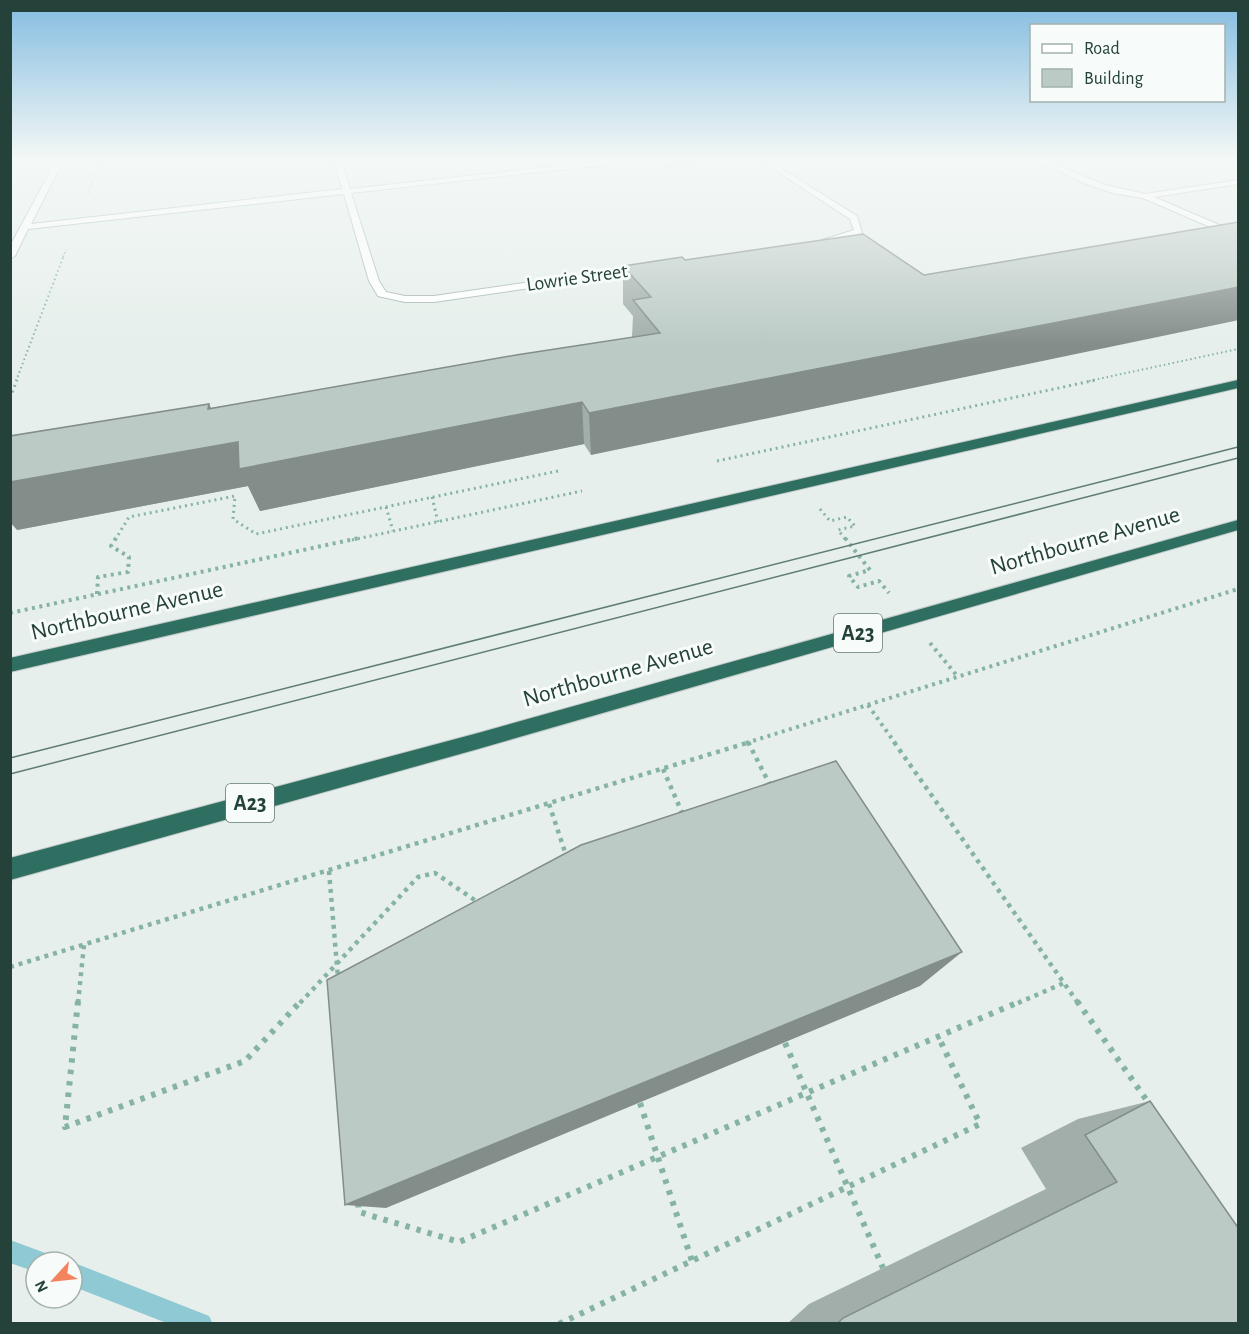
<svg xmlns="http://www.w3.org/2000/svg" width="1249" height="1334" viewBox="0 0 1249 1334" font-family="'Alegreya Sans',sans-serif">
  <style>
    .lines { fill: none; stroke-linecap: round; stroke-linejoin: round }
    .stream { fill: #8ec9d4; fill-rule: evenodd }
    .minor-casing { stroke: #a8b8b2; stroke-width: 2 }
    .highway-casing { stroke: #c2cac8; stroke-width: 2 }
    .path-far5 { stroke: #86b3a5; stroke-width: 1.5; stroke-dasharray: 1.5 2; stroke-linecap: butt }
    .path-far4 { stroke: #86b3a5; stroke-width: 2; stroke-dasharray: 1.5 3; stroke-linecap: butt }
    .path-far3 { stroke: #86b3a5; stroke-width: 3; stroke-dasharray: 2 4; stroke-linecap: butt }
    .path-far2 { stroke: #86b3a5; stroke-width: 4; stroke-dasharray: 3 4.5; stroke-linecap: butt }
    .path-far1 { stroke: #86b3a5; stroke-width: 4.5; stroke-dasharray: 4 5; stroke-linecap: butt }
    .path { stroke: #86b3a5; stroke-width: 6; stroke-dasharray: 4.5 7; stroke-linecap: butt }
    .minor { fill: #fff; fill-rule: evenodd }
    .highway { fill: #2f6f62; fill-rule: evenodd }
    .tram { stroke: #5f7d75; stroke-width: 1.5 }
    .wall { fill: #a1aea9 }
    .shaded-wall { fill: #838d89 }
    .building { fill: #bbcac4; stroke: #838d89; stroke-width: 1.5 }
    .labels { text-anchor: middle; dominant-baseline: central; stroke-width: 6; stroke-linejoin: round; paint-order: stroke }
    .far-street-label { font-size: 20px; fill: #24423a; stroke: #f7fbf9 }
    .shield { fill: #f7fbf9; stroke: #637a73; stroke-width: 1.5 }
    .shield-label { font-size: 22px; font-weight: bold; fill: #24423a }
    .street-label { font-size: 24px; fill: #24423a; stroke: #f7fbf9 }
  </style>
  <rect width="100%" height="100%" fill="#e6efeb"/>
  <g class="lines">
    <g class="stream">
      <polygon points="10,1240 48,1254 51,1262 36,1262 36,1272 10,1263"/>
      <polygon points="72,1262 209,1316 213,1324 169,1324 72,1286"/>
    </g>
    <defs>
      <g id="minor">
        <polygon points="57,159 64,159 31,224 342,189 334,159 341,159 350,189 621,159 642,159 639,161 351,193 379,281 386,292 405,296 434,296 646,265 651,268 646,271 434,302 405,302 382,297 378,296 369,281 344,194 28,229 15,256 10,259 10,246"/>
        <polygon points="758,159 766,159 857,216 862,233 851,238 822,244 822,240 854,230 850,219"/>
        <polygon points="1032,159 1042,159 1105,185 1145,194 1238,180 1238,184 1154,197 1238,233 1238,239 1143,198 1113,193 1086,184"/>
      </g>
      <g id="highway">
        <polygon points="1238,380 1238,388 10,672 10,658"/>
        <polygon points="1238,520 1238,530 478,749 10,880 10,858 478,733"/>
      </g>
    </defs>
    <use href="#minor" class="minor-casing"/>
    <use href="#highway" class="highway-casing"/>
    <g class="path-far5">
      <polyline points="664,166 729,159"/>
      <polyline points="10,170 17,159"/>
      <polyline points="88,193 101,159"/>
      <polyline points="63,257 66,250"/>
    </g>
    <g class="path-far4">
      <polyline points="16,381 64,255"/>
      <polyline points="1089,381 1238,349"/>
    </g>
    <g class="path-far3">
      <polyline points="10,398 17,380"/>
      <polyline points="717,461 1096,380"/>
      <polyline points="432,497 438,522"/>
      <polyline points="386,507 393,531"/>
      <polyline points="820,509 830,521 847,517 855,526 838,530 846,540"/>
      <polyline points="115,540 129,517 235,496 233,519 256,534 558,471"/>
      <polyline points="352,540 582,491"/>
    </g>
    <g class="path-far2">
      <polyline points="845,538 870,570 849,576 858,587 879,581 889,593"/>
      <polyline points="97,594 98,577 128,572 129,557 111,546 116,538"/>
      <polyline points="10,613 359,538"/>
      <polyline points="930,643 958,677"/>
      <polyline points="868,705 895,743"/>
      <polyline points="746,743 1238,589"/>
    </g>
    <g class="path-far1">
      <polyline points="748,742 771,787"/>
      <polyline points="894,742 1078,1003"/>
      <polyline points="663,769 683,815"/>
      <polyline points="549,804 566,855"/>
      <polyline points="329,871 338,978"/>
      <polyline points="10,967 750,742"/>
      <polyline points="78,1003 84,945"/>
      <polyline points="300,1003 418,877 435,873 479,903"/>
      <polyline points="1018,1003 1064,983"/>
    </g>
    <g class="path">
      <polyline points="78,1001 65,1127 245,1061 301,1001"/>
      <polyline points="1077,1001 1150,1105"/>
      <polyline points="785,1043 883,1268"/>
      <polyline points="640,1103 692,1261"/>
      <polyline points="358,1203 359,1212 459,1242 1021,1001"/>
      <polyline points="559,1324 980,1124 938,1036"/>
    </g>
    <use href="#minor" class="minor"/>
    <use href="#highway" class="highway"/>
    <g class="tram">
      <polyline points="10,758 1238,447"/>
      <polyline points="10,774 1238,458"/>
    </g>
  </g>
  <g class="wall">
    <polygon points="863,234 591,455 584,444 260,511 248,486 17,530 211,408 632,337 633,316 623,304 623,266 685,260"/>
    <polygon points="1150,1101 1239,1323 788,1323 809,1304 1046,1189 1021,1148 1078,1119"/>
  </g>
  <g class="shaded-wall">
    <polygon points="1239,287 1239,320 591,455 589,413"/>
    <polygon points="582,402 584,444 260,511 248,486 17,530 10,522 10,482 208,409 209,404 229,444"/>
    <polygon points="962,952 920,986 386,1208 345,1205"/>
  </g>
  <g class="building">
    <polygon points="1239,222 1239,287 589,413 582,402 239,469 238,442 10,482 10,436 209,404 208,409 516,355 660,333 633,300 651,297 623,266 682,257 685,260 863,234 924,275"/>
    <polygon points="836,761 962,952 345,1205 327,980 581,845"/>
    <polygon points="1150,1101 1239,1229 1239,1323 838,1323 843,1318 1117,1182 1085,1135"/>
  </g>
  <linearGradient id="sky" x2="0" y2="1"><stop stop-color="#84bce0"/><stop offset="0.46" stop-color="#f4f8f6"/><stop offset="1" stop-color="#f4f8f6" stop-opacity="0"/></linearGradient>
  <rect width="1249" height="346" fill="url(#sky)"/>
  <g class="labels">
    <g class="far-street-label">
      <text transform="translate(577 278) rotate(-8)">Lowrie Street</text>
    </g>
    <g class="shield">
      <rect x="834" y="614" width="48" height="38" rx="4.5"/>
      <rect x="226" y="784" width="48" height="38" rx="4.5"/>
    </g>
    <g class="shield-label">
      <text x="858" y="633">A23</text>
      <text x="250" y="803">A23</text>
    </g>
    <g class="street-label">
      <text transform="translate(1085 541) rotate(-16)">Northbourne Avenue</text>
      <text transform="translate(127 611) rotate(-13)">Northbourne Avenue</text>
      <text transform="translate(618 673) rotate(-16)">Northbourne Avenue</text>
    </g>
  </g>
  <rect width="1249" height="1334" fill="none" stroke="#24423a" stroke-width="24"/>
  <rect x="1030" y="24" width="195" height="78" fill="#f7fbf9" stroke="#a3b1ad" stroke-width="1.5"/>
  <rect x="1042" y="44" width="30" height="9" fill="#ffffff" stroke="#a3b1ad" stroke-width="1.5"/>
  <text x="1084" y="54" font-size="18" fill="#24423a">Road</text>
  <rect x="1042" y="69" width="30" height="18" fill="#bbcac4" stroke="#a3b1ad" stroke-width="1.5"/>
  <text x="1084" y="84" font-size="18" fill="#24423a">Building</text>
  <g transform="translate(54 1280) rotate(243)"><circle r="28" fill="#f7fbf9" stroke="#a3b1ad" stroke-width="1.5"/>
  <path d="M0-4.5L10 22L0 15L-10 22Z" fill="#f4845f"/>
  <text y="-9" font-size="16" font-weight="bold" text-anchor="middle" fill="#24423a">N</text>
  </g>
</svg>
